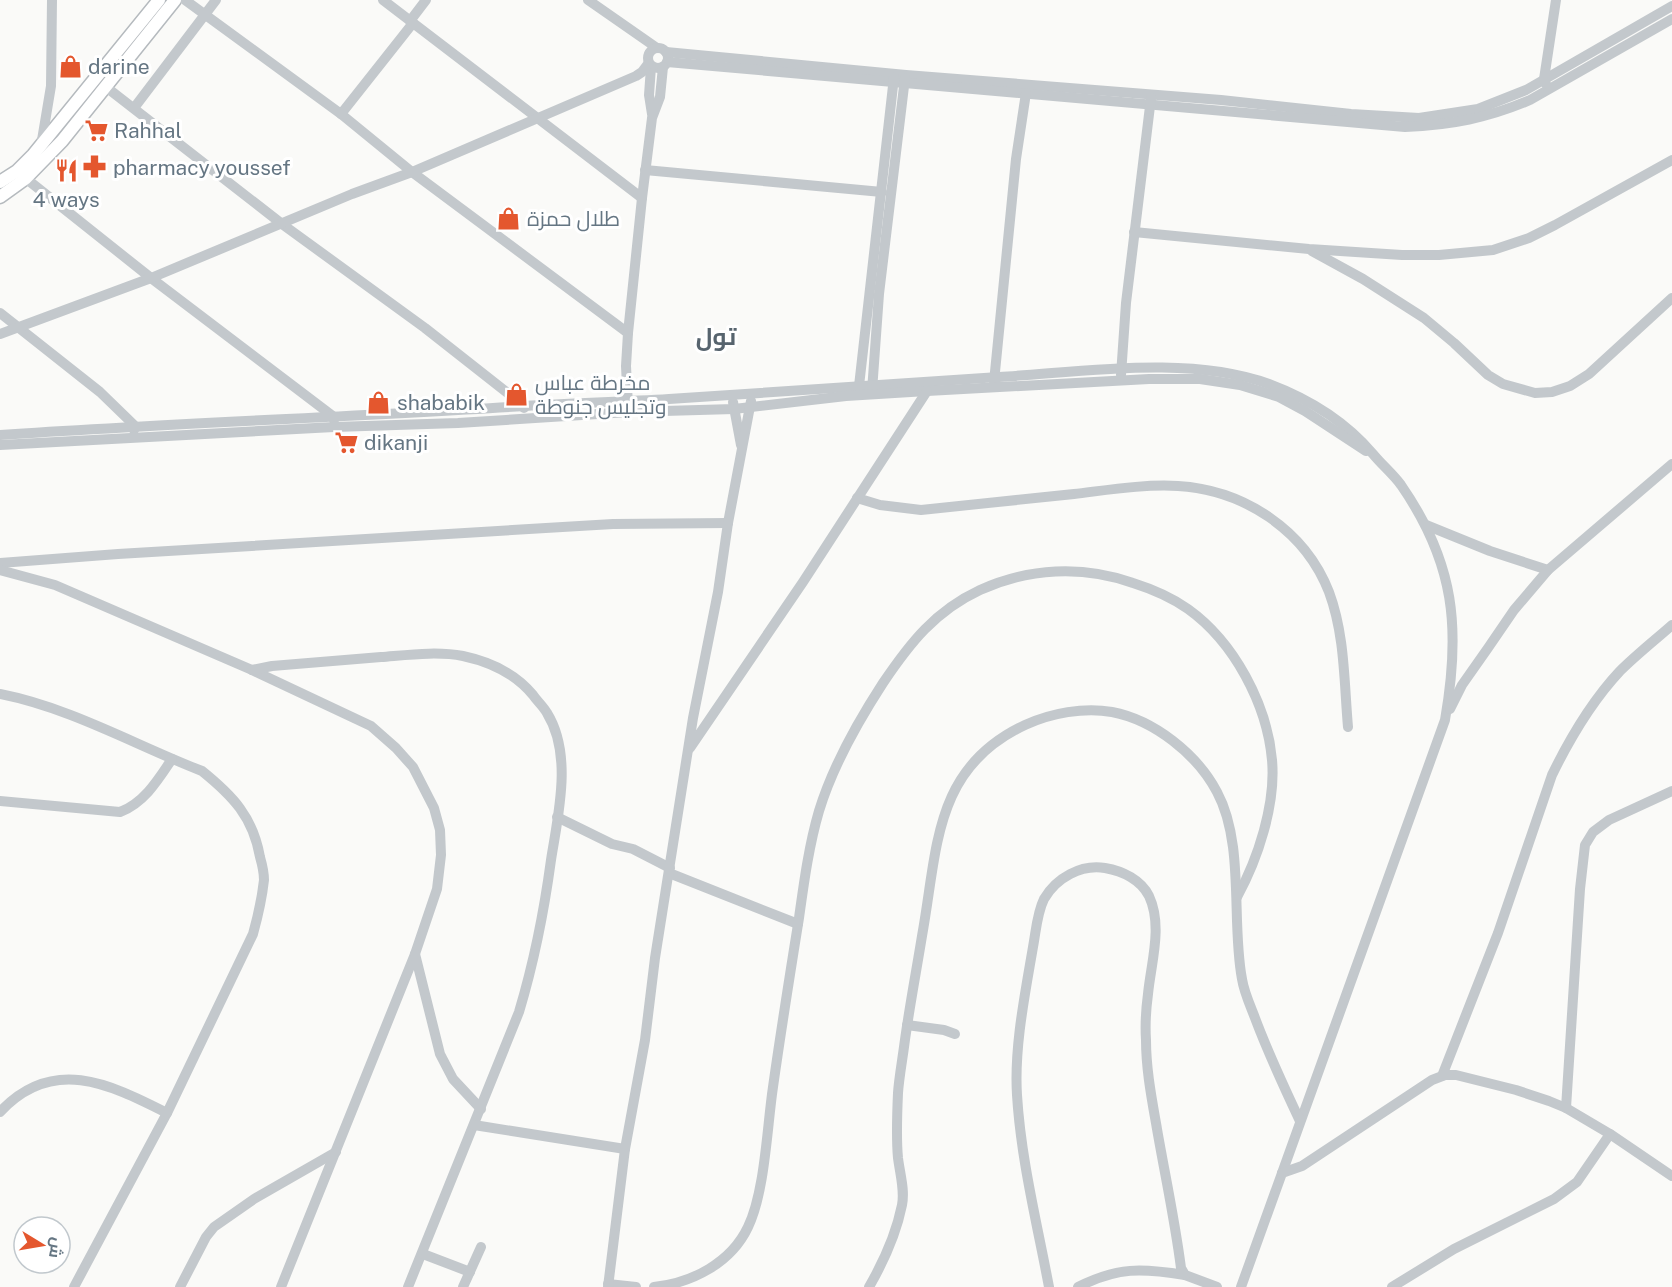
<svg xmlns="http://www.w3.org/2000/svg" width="1672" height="1287" viewBox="0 0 1672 1287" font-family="'Public Sans',Cairo,sans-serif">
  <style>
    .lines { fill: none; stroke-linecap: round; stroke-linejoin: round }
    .major-casing { stroke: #b5babe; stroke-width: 15 }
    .minor { stroke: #c3c8cc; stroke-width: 10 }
    .major { stroke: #fff; stroke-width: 12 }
    .labels { text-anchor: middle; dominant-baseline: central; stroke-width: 6; stroke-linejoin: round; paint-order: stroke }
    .poi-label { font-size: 21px; fill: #657683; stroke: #fff; text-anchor: start }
    .quarter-label { font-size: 24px; font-weight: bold; fill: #57646e; stroke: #fff }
  </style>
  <rect width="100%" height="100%" fill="#fafaf8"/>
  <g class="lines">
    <defs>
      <g id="major">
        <polyline points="0,182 17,171 33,155 159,0"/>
        <polyline points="0,197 25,179 62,141 175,0"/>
      </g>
    </defs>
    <use href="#major" class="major-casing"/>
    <g class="minor">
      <polyline points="185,0 341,114 412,172 628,333"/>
      <polyline points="383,0 642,198"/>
      <polyline points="588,0 657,48"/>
      <polyline points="410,21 426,0"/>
      <circle cx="658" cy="58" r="10"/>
      <polyline points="666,52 906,75 1221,100 1351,114 1419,118 1478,109 1526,90 1672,6"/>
      <path d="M 667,62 L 1405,127 C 1451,125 1488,118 1530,100 L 1672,19"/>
      <polyline points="651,67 649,95 652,114"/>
      <polyline points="1546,84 1544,79 1556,0"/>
      <polyline points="106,87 282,224 425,328 524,406 524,408"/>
      <polyline points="134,108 216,0"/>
      <polyline points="341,114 413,23"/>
      <polyline points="41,146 51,86 52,0"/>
      <polyline points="645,170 882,192"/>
      <polyline points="19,173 151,278 334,417 334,420"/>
      <polyline points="1134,232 1309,249 1402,255 1439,255 1493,250 1529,238 1555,225 1672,160"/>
      <polyline points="1312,251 1363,279 1424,318 1454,343 1488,375 1503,384 1535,393 1552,392 1570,386 1589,374 1672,298"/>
      <polyline points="0,313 100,392 134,425 134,430"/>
      <polyline points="0,334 151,278 352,194 412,172 636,76 642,72 648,64"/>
      <polyline points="1121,375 1126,303 1151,98"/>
      <polyline points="994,382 1016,159 1026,93"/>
      <polyline points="859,386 894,77"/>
      <polyline points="872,391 879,294 905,78"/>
      <polyline points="733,402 741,445"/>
      <polyline points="628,406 626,366 628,333 642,198 652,118 660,97 663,67"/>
      <path d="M 0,435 C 175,423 350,417 525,406 C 573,403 621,402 669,399 C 779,391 889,384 999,377 C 1083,372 1189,355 1269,384 C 1309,399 1345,421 1373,454 C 1382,465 1393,474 1401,485 C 1455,563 1461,629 1445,720 L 1241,1287"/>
      <polyline points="0,445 334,427 458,423 629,412 734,409 846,396 927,391 1149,379 1200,379 1240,385 1279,397 1305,411 1366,451"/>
      <path d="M 857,498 L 880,505 L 921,510 C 972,505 1023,499 1074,494 C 1108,490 1144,484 1178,486 C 1244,490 1305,530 1329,592 C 1345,635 1344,682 1348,727"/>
      <polyline points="1426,525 1490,551 1548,570"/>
      <polyline points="0,563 118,554 613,524 728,523"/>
      <polyline points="0,570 55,585 252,670 371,726 396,748 413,767 434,808 440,830 441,855 437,889 415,954 281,1287"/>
      <path d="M 252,670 L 272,666 C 308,663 344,660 381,657 C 407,655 437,651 463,656 C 491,662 515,673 533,695 C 537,701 543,706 547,713 C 573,755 558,815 551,860 C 544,912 534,962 519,1012 L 408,1287"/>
      <path d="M 0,694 C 71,708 135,745 202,771 C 233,796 253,817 260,857 C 262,864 264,872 264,880 C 262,898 258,916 253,934 L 167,1113 L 74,1287"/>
      <polyline points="1450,709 1462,685 1488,648 1514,610 1548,570 1672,464"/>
      <polyline points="690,748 803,582 927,391"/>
      <path d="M 0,801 L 120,812 C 144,803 158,780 172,759"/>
      <polyline points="557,817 612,844 633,849 670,868"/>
      <polyline points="669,873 798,924"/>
      <polyline points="415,954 440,1054 453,1079 481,1109"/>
      <polyline points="907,1025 944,1030 955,1034"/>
      <path d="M 1442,1076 L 1498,933 L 1552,775 C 1570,738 1591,702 1620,671 C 1636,655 1655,640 1672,625"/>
      <polyline points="1566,1108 1580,889 1585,845 1593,832 1609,820 1672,791"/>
      <path d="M 0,1112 C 52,1056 108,1083 167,1113"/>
      <polyline points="474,1125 625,1149"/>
      <polyline points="1282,1173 1302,1166 1432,1080 1445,1075 1456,1075 1516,1090 1549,1101 1566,1108 1610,1134 1672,1176"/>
      <polyline points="423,1254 470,1272"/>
      <polyline points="608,1284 636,1287"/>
      <polyline points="180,1287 206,1237 214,1227 254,1199 336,1152"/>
      <polyline points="463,1287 481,1247"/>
      <polyline points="608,1287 625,1149 645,1040 655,958 693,718 718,592 728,523 751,401"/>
      <path d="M 654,1287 C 692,1283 731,1263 748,1227 C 765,1192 767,1127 773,1087 C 781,1030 790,974 799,918 C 804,882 809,845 819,811 C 833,765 857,723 883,683 C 910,643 935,611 980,590 C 1029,568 1082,565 1133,583 C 1152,589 1171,597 1188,609 C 1234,642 1267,704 1272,760 C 1276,804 1258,859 1237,897"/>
      <path d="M 869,1287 C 884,1261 896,1235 902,1205 C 905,1190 900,1174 898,1158 C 896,1137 897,1115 898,1093 C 899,1078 902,1062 904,1047 C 909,1009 916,973 922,936 C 938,848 933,768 1025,725 C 1051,713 1084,707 1112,712 C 1154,720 1197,754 1217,792 C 1245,844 1231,922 1242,979 C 1244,992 1250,1005 1255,1018 C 1268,1053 1284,1087 1300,1121"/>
      <path d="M 1049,1287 C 1037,1223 1021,1160 1017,1095 C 1014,1048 1025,994 1033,947 C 1036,931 1037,913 1044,899 C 1056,878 1081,864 1105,868 C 1123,871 1141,880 1149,896 C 1163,926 1151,963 1148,994 C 1146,1009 1145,1025 1146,1040 C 1146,1070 1152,1100 1157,1129 C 1165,1175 1175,1221 1181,1268 L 1185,1275 L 1217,1287"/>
      <path d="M 1078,1287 C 1118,1267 1141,1268 1185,1275"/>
      <polyline points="1392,1287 1454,1249 1554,1199 1577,1182 1610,1134"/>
    </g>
    <use href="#major" class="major"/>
  </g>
  <defs>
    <symbol id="shop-bare" viewBox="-9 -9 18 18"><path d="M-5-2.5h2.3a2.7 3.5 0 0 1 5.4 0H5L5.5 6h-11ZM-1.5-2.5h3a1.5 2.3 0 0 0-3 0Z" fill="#e4572e" stroke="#fff" stroke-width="2.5" paint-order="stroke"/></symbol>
    <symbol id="supermarket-bare" viewBox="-9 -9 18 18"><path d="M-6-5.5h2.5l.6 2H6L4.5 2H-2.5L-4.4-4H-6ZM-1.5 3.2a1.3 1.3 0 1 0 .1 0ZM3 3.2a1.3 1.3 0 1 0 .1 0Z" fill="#e4572e" stroke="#fff" stroke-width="2.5" paint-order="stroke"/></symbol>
    <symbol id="pharmacy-bare" viewBox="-9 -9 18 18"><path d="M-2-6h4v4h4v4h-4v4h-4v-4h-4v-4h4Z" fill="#e4572e" stroke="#fff" stroke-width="2.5" paint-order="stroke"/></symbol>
    <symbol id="restaurant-bare" viewBox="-9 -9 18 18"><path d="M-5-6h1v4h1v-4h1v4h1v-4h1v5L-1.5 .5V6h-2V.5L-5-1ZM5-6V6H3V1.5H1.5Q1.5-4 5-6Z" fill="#e4572e" stroke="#fff" stroke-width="2.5" paint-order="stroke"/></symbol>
  </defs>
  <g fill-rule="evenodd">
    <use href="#shop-bare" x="54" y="50" width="33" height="33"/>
    <use href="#supermarket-bare" x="80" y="114" width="33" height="33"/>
    <use href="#pharmacy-bare" x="78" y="150" width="33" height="33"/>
    <use href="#restaurant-bare" x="50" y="154" width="33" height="33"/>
    <use href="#shop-bare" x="492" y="202" width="33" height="33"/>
    <use href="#shop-bare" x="500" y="378" width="33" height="33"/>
    <use href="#shop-bare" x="362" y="386" width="33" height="33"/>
    <use href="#supermarket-bare" x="330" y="426" width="33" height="33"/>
  </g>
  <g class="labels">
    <g class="poi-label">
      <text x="88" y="66">darine</text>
      <text x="114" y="130">Rahhal</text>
      <text x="113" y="167">pharmacy youssef</text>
      <text x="66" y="199" text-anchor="middle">4 ways</text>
      <text x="527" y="218">طلال حمزة</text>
      <text x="535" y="382">مخرطة عباس<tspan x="535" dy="24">وتجليس جنوطة</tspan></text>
      <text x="397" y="402">shababik</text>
      <text x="364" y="442">dikanji</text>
    </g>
    <g class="quarter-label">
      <text x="716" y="336">تول</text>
    </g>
  </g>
  <g transform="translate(42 1245) rotate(101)"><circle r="28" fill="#ffffff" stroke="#c1c8cd" stroke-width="1.5"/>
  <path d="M0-4.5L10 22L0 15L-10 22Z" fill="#e4572e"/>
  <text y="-9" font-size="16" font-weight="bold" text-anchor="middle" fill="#657683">ش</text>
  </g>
</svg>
